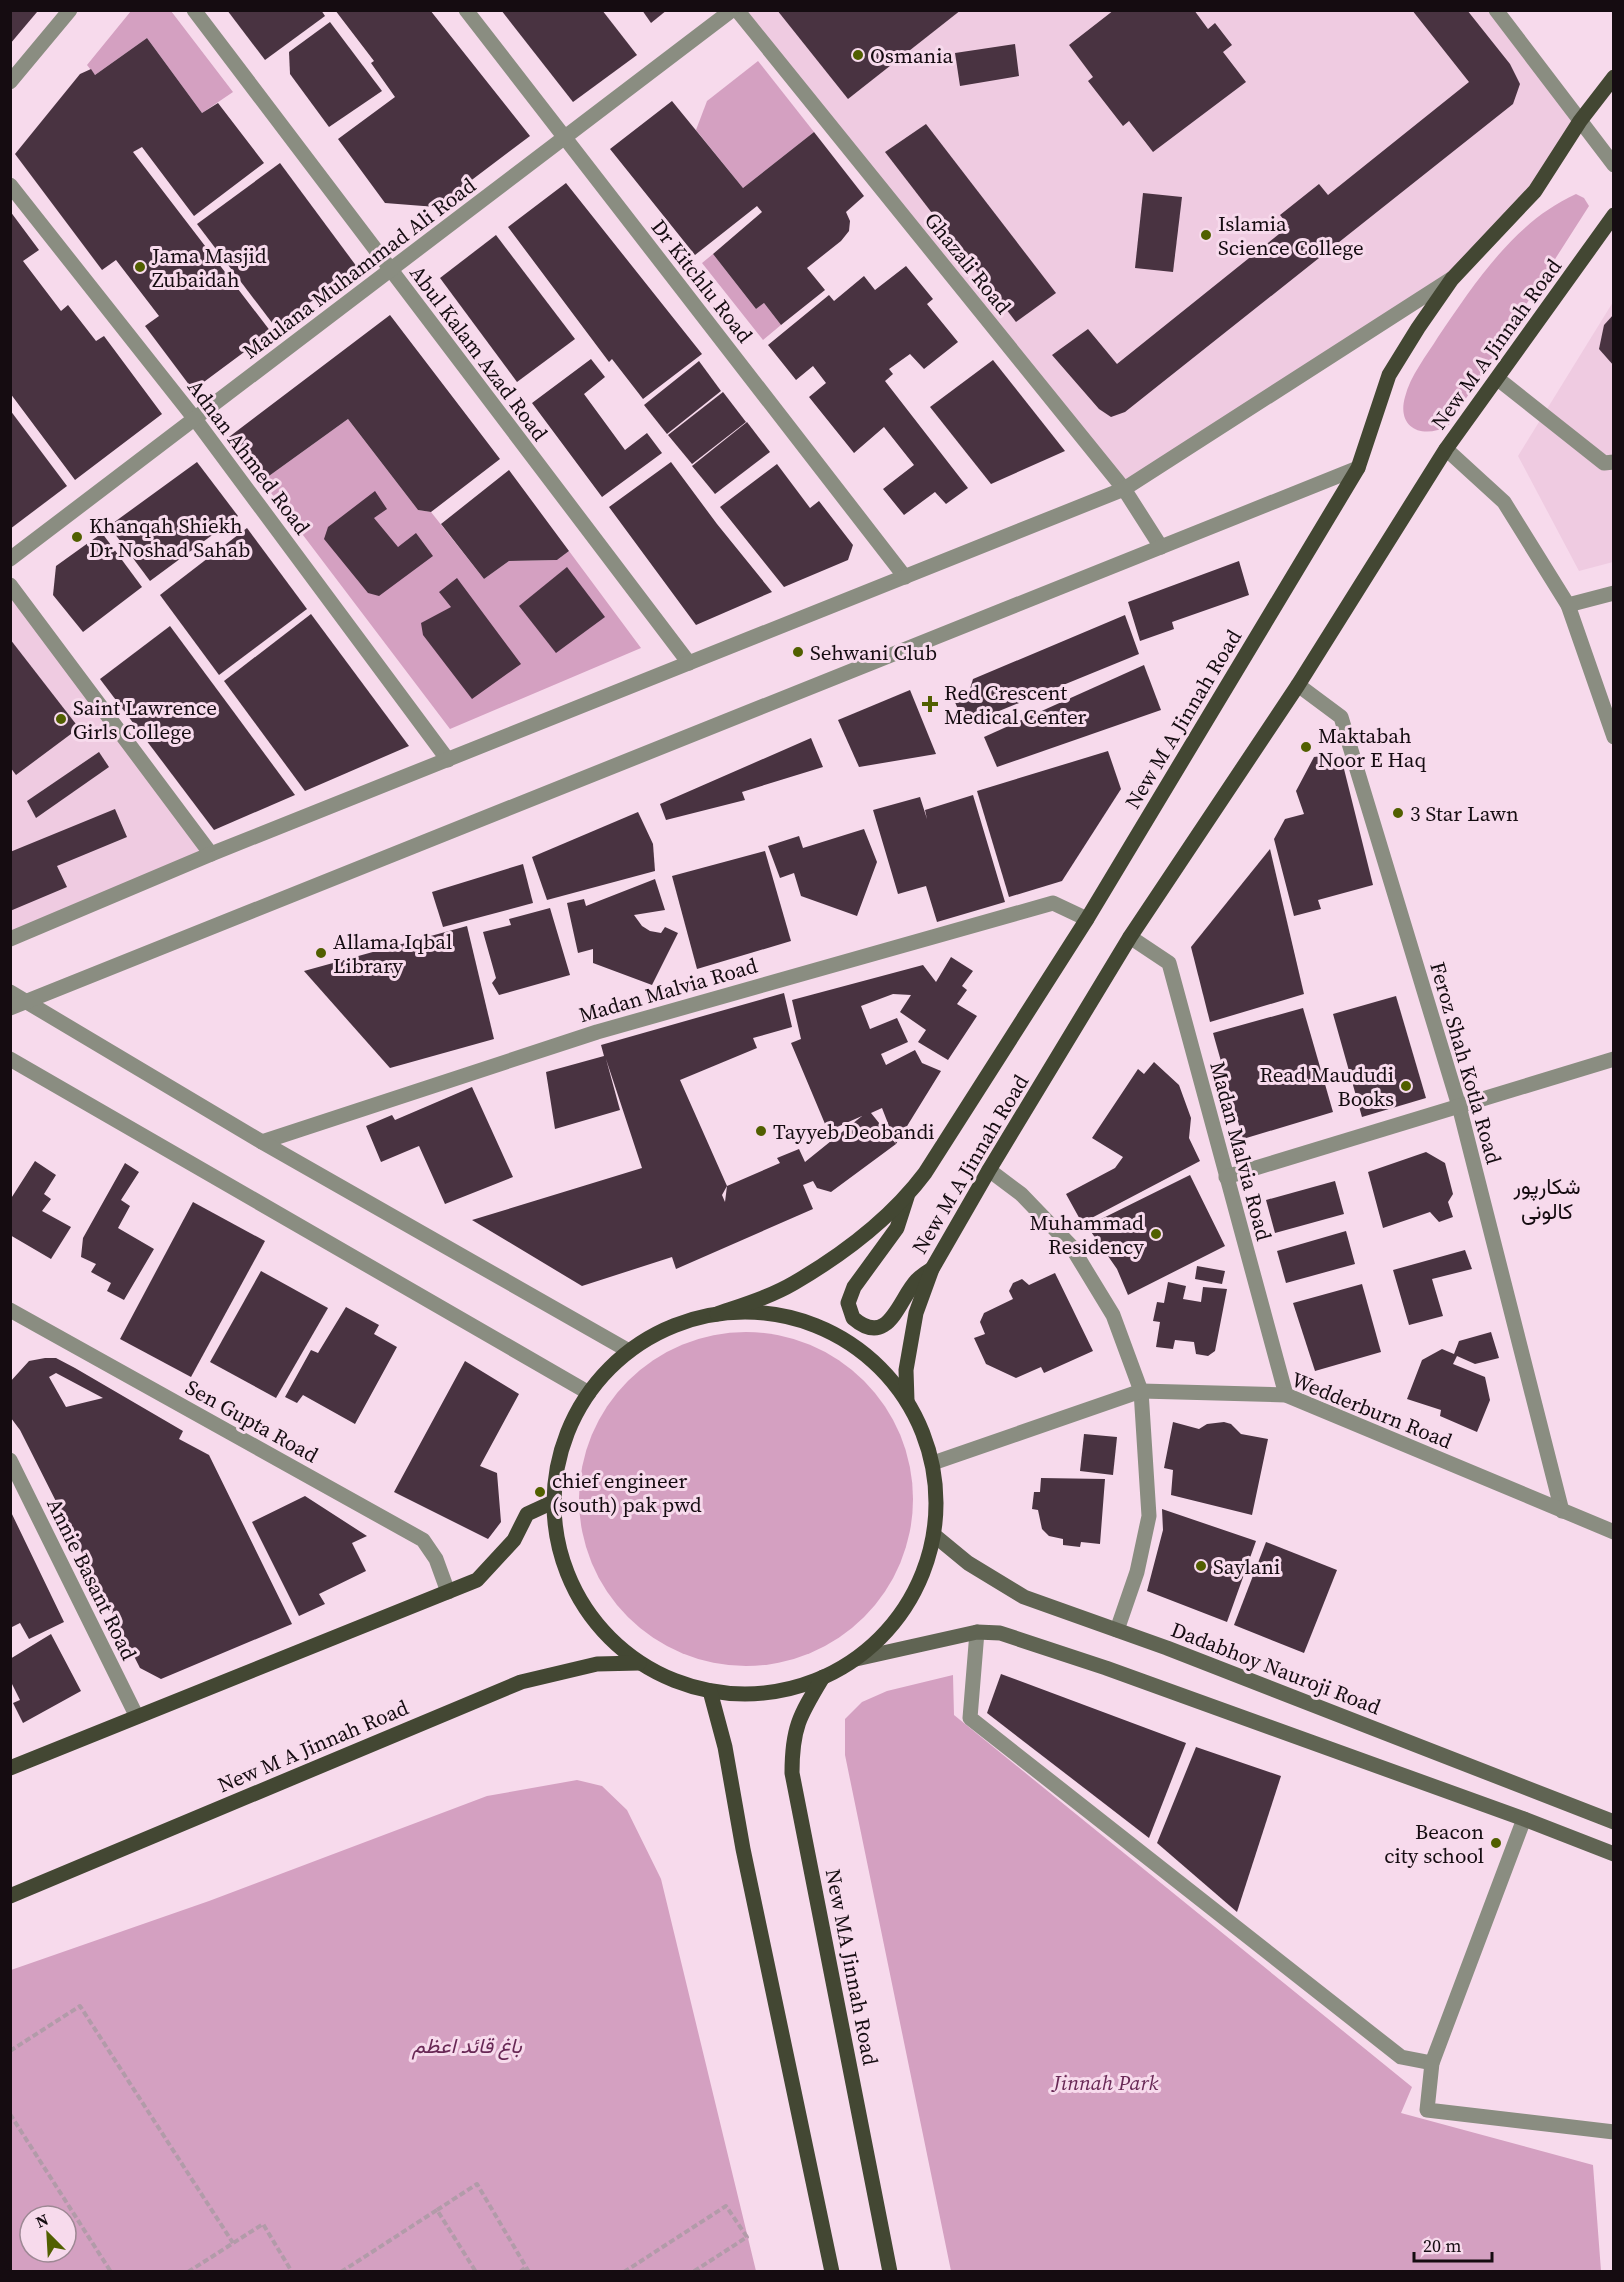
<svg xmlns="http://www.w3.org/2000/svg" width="1624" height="2282" viewBox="0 0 1624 2282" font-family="'Source Serif 4',Vazirmatn,serif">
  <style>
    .built { fill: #efcbe1 }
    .green { fill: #d4a0c1; fill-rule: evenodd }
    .building { fill: #493341; fill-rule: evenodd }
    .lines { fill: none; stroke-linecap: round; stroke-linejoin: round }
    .path { stroke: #b29ba9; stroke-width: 4; stroke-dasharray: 6 3; stroke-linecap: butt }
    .service { stroke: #8a8d81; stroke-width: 15 }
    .minor { stroke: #8a8d81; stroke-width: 15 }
    .tertiary { stroke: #8a8d81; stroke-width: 15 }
    .secondary { stroke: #606453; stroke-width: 15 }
    .primary { stroke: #434733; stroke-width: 15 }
    .poi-dot { fill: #515f00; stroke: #f7daec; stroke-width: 2 }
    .labels { text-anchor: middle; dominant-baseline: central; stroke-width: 6; stroke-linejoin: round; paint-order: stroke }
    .poi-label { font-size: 21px; fill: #150c11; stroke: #f7daec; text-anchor: start }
    .street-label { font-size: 21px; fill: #150c11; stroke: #f7daec }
    .park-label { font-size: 21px; font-style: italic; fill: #682855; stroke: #f7daec }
    .neighbourhood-label { font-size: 22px; fill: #150c11; stroke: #f7daec }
  </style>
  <rect width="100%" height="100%" fill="#f7daec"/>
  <g class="built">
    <polygon points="737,11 1496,11 1580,121 1535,191 1452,279 1124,489"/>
    <polygon points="1613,302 1613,562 1579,571 1518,456"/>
    <polygon points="10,585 211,854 10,939"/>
  </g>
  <g class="green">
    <polygon points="131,11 171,11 233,92 202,113 147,38 95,75 87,65"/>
    <polygon points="758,61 814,132 743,188 696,130 707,101"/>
    <path d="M 1576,194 L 1584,198 L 1589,206 L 1449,425 C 1424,440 1396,429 1405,397 C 1410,376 1427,355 1438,337 C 1475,283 1514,222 1576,194 Z"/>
    <polygon points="713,254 756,309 764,303 781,325 763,340 702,263"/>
    <polygon points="348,419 418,510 431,512 484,579 509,561 557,560 569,551 641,648 450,729 262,481"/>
    <circle cx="746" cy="1499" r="167"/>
    <polygon points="953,1675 954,1715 1412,2087 1401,2113 1593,2165 1601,2271 951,2271 845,1755 845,1719 862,1702 887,1691"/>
    <path d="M 577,1780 L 602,1786 L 627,1810 L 661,1879 L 756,2271 L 11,2271 L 11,1970 L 209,1901 L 487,1796 ZM 30,2216 L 66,2216 L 66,2252 L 30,2252 Z"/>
  </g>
  <g class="building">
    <polygon points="10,10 37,12 10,44"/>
    <polygon points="227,10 321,10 325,16 265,60"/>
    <polygon points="335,10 430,10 530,136 436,207 385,203 338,139 395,97 371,63 374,61"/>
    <polygon points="501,10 602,10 637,55 573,102"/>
    <polygon points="642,10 667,10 651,23"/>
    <polygon points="777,10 961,10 848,99"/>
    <polygon points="1114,10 1194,10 1208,29 1215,23 1232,45 1223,52 1246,82 1153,152 1129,121 1123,126 1088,81 1093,77 1069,45"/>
    <polygon points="1412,10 1467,10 1510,64 1520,84 1513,104 1125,412 1111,417 1099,409 1052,355 1088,329 1117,364 1289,226 1280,215 1319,184 1328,195 1469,82"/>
    <polygon points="330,22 382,91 329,127 290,74 289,52"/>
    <polygon points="147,38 202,113 218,103 264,163 194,216 142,147 133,152 271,332 193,390 145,326 159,316 116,260 102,270 15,154 80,74 91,69 95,75"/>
    <polygon points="1015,44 1019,76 960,86 955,53"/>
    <polygon points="672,101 743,188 814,132 864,196 846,212 850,221 849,231 841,241 807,268 825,290 781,325 764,303 756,309 713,254 762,212 757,206 695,255 610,149"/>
    <polygon points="926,124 1056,293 1016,322 885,152"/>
    <polygon points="280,163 357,267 276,328 197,224"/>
    <polygon points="566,183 702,354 643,399 612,359 609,362 508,227"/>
    <polygon points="1143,193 1182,197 1173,272 1135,268"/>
    <polygon points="10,211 39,250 23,261 61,311 68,305 96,341 104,336 162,414 75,480 10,393"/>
    <polygon points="496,235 575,339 517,382 440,278"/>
    <polygon points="906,266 933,299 927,304 958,342 924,369 910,354 889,369 893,374 885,381 968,488 946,504 935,492 904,515 883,489 914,465 884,427 854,453 809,397 826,383 813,366 796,380 768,345 829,295 834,301 864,276 875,290"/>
    <polygon points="1614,314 1614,366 1599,349 1604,325"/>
    <polygon points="390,315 500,459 431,512 418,510 348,419 262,481 229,437"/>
    <polygon points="591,359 605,377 584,394 625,450 647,433 662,453 602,497 532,403"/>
    <polygon points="993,360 1065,451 991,484 930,407"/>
    <polygon points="699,361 721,391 667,434 644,405"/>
    <polygon points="723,392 746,422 692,464 668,435"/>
    <polygon points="10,410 67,486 10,529"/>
    <polygon points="747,422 770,452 715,494 692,466"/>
    <polygon points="197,462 238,516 150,581 109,526"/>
    <polygon points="671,462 717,524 772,592 696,625 609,507"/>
    <polygon points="777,464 810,508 819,501 853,545 848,560 784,587 720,507"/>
    <polygon points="509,470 569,551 557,560 509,561 484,579 441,524"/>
    <polygon points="375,491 387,509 374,518 398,547 416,533 433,556 379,596 368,593 324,539 328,527"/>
    <polygon points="247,528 307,609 219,675 160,595"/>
    <polygon points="102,533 142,587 83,632 53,595 56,566"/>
    <polygon points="1239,561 1249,595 1172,622 1174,629 1140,641 1128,602"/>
    <polygon points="567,567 605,617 556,653 519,606"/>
    <polygon points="457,578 521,664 472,699 423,635 421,623 451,607 439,592"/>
    <polygon points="311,614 409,746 305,791 224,681"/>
    <polygon points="1125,615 1139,654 965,725 954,700 969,692 973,679"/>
    <polygon points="170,626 233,711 295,795 214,830 100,679"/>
    <polygon points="10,639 79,728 16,775 10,767"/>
    <polygon points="1144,665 1161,710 997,767 984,737"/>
    <polygon points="910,690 936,754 859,767 838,720"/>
    <polygon points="811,738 823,767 742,792 745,800 666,820 660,804"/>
    <polygon points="1108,751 1121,789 1062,881 1009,897 977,791"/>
    <polygon points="99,752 109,767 36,818 27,801"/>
    <polygon points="1330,755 1344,769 1373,885 1318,900 1321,909 1294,916 1274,839 1285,819 1304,814 1296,791 1314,757"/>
    <polygon points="973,795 1005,902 937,922 926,886 898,894 873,810 920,797 927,819 925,810"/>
    <polygon points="115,809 127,837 57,866 67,887 10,911 10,852"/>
    <polygon points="638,812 653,844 655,871 547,900 532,857"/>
    <polygon points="864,829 877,862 857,916 801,896 794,873 780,878 768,846 799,836 803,848"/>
    <polygon points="1270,849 1304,994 1210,1022 1191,947"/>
    <polygon points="765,851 791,941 697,969 672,876"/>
    <polygon points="523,864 533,903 443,927 432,892"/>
    <polygon points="655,879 665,910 634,915 642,926 650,931 661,933 665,927 678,933 652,985 593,963 593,949 578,953 567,903 584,899 586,906"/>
    <polygon points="550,908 570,975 499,995 492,983 496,978 483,932 511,925 509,919"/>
    <polygon points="467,926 494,1039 390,1068 304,971"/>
    <polygon points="951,957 973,971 962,986 967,990 957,1004 977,1016 948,1060 918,1042 926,1030 900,1012 911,995 893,994 861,1006 870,1029 897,1018 908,1042 881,1054 886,1065 915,1050 922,1063 941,1071 896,1144 882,1108 871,1113 896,1144 831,1192 817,1188 813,1181 803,1185 813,1209 676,1269 672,1257 582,1286 472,1220 642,1168 606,1059 620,1110 555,1129 546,1072 604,1056 601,1045 784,993 792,1027 753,1038 757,1048 680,1080 727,1186 722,1195 725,1202 727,1186 780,1163 777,1158 799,1149 805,1162 862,1116 828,1131 791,1043 801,1039 792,1000 923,965 936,982"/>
    <polygon points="1396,996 1426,1098 1362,1117 1333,1014"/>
    <polygon points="1303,1008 1333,1112 1243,1139 1213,1033"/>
    <polygon points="1154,1062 1179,1085 1191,1118 1189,1138 1200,1161 1082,1223 1066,1194 1115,1168 1123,1157 1092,1138 1138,1069 1144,1074"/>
    <polygon points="472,1087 513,1177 445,1204 419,1146 381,1162 366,1126 392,1115 395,1120"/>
    <polygon points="1426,1152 1445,1163 1453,1194 1448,1202 1453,1217 1439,1222 1430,1212 1383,1228 1368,1172"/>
    <polygon points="35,1161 56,1175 44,1194 51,1199 42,1211 71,1227 51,1259 10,1235 10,1200"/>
    <polygon points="125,1163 139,1172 121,1200 130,1206 118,1228 154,1249 124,1300 107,1291 111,1283 91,1272 96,1264 81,1257 83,1238"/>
    <polygon points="1190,1175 1225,1246 1128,1295 1117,1269 1087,1226"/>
    <polygon points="1335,1181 1344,1214 1275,1233 1266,1200"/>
    <polygon points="193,1202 265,1241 191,1377 120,1339"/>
    <polygon points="1346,1231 1355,1264 1286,1283 1277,1251"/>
    <polygon points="1465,1250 1472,1269 1432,1279 1443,1316 1409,1325 1393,1270"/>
    <polygon points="1197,1266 1225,1271 1222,1284 1195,1279"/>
    <polygon points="261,1271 328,1308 276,1398 210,1362"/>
    <polygon points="1055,1273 1093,1351 1044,1373 1041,1367 1016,1378 986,1364 974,1338 985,1334 980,1322 984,1313 1013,1299 1009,1291 1013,1283 1022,1279 1029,1285"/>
    <polygon points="1168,1282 1186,1286 1183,1299 1201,1302 1203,1287 1227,1289 1215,1351 1208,1356 1196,1354 1194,1342 1175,1340 1173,1349 1156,1347 1160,1322 1153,1321 1157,1302 1164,1303"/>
    <polygon points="1362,1284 1381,1352 1315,1371 1293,1303"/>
    <polygon points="346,1307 379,1325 374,1334 397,1347 355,1424 303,1395 297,1403 285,1397 311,1350 318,1353"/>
    <polygon points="1491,1332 1499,1358 1475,1364 1457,1356 1453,1364 1485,1377 1490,1400 1477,1432 1440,1416 1441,1410 1407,1399 1422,1360 1442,1349 1454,1354 1459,1341"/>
    <path d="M 45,1358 L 56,1358 L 75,1368 L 183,1431 L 179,1439 L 209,1455 L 292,1624 L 161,1679 L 140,1668 L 20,1430 L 11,1418 L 10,1382 L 29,1361 ZM 56,1373 L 103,1398 L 66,1407 L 49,1377 Z"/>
    <polygon points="465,1361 519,1394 480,1466 497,1473 501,1522 488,1539 394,1492"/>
    <polygon points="1173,1422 1199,1429 1207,1424 1224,1422 1231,1424 1241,1434 1268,1439 1252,1515 1171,1495 1173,1470 1164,1468"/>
    <polygon points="1084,1434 1117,1437 1113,1475 1080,1471"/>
    <polygon points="1041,1478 1105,1479 1100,1544 1081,1542 1080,1547 1063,1545 1063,1539 1049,1536 1042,1529 1038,1510 1032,1509 1034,1492 1040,1492"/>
    <polygon points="305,1496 367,1536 352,1543 366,1571 319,1594 325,1604 299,1616 252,1522"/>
    <polygon points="1162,1509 1256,1541 1227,1622 1147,1591 1163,1530"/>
    <polygon points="10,1510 64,1622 29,1639 20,1623 10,1628"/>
    <polygon points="1266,1542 1337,1570 1304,1653 1234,1625"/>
    <polygon points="51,1634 81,1691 23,1723 13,1703 20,1700 10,1680 10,1659"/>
    <polygon points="1001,1674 1186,1743 1149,1838 987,1713"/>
    <polygon points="1196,1747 1281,1776 1237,1912 1157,1843"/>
  </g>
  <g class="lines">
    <g class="path">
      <polyline points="10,2051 80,2006 233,2243"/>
      <polyline points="10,2114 111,2272"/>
      <polyline points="437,2210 477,2184 529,2272"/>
      <polyline points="188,2272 263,2224 292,2272"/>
      <polyline points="341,2272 437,2210 476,2272"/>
      <polyline points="520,2272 526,2267"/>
      <polyline points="624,2272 726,2206 747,2237 693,2272"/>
    </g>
    <polyline class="service" points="1498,379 1604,463 1614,462"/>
    <g class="minor">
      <polyline points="194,10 689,663"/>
      <polyline points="466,10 905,577"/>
      <polyline points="737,10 1124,489 1161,547"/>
      <polyline points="1496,10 1614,165"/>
      <polyline points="10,82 70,10"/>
      <polyline points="10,185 195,419 448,760"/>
      <polyline points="1446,449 1504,502 1568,605 1614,737"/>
      <polyline points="10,559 732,10"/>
      <polyline points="10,585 211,854"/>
      <polyline points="1568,605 1614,593"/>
      <polyline points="1298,685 1341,717 1459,1106 1562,1511"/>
      <polyline points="1130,937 1169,963 1286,1395"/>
      <polyline points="262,1142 597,1032 1053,903 1087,919"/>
      <polyline points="989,1170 1021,1194 1071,1246 1113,1315 1141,1391 1149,1516 1137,1572 1117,1630"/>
      <polyline points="1226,1177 1614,1059"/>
      <polyline points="10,1310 423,1540 436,1559 448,1592"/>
      <polyline points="10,1460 136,1715"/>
      <polyline points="933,1463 1141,1391 1286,1395 1614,1532"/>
      <polyline points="977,1632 970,1718 1401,2057 1432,2063"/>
      <polyline points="1524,1819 1432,2063 1427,2110 1614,2132"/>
    </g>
    <g class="tertiary">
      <polyline points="10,939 211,854 1124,489 1451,279"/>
      <polyline points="10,992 262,1142 629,1351"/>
      <polyline points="10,1008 1358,468"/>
      <polyline points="10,1059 589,1393"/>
    </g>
    <g class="secondary">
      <polyline points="934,1535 968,1563 1024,1597 1167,1648 1614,1822"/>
      <polyline points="856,1659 977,1632 1000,1633 1106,1668 1524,1819 1614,1854"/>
    </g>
    <g class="primary">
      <path d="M 907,1197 L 897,1228 L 854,1287 L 848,1303 L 853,1318 C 889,1349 898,1300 917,1280 C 921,1276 927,1272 932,1269"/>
      <circle cx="745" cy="1503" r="191"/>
      <path d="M 717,1314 C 743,1305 770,1297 794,1283 C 842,1255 892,1217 925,1173 L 1087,919 L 1358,468 L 1389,375 L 1418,328 L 1452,279 L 1535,191 L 1580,121 L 1614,77"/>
      <polyline points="907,1401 906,1370 916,1313 932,1269 989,1170 1130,937 1298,685 1446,449 1614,215"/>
      <path d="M 823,1677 C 800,1715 792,1727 792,1773 L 890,2272"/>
      <polyline points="710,1691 725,1747 743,1849 832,2272"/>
      <polyline points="10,1768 477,1580 514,1540 527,1514 553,1502"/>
      <polyline points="10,1896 521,1682 597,1664 639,1663"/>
    </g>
  </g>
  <g class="poi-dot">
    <circle cx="858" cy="55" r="6"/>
    <circle cx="1206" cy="235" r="6"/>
    <circle cx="140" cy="267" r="6"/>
    <circle cx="77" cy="537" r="6"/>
    <circle cx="798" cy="652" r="6"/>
    <path d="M927 695h6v6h6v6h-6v6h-6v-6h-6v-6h6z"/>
    <circle cx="61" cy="719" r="6"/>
    <circle cx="1306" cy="747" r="6"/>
    <circle cx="1398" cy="813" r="6"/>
    <circle cx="321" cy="953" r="6"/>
    <circle cx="1406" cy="1086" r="6"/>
    <circle cx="761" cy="1131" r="6"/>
    <circle cx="1156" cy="1234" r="6"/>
    <circle cx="540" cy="1492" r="6"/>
    <circle cx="1201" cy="1566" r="6"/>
    <circle cx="1496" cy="1843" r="6"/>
  </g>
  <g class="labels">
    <g class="poi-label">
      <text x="870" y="55">Osmania</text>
      <text x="1218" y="223">Islamia<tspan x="1218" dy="24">Science College</tspan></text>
      <text x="152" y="255">Jama Masjid<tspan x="152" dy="24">Zubaidah</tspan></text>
      <text x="89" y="525">Khanqah Shiekh<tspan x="89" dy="24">Dr Noshad Sahab</tspan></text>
      <text x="810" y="652">Sehwani Club</text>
      <text x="944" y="692">Red Crescent<tspan x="944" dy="24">Medical Center</tspan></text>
      <text x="73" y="707">Saint Lawrence<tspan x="73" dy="24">Girls College</tspan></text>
      <text x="1318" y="735">Maktabah<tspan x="1318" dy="24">Noor E Haq</tspan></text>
      <text x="1410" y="813">3 Star Lawn</text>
      <text x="333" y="941">Allama Iqbal<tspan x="333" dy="24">Library</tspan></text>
      <text x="1394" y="1074" text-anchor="end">Read Maududi<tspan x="1394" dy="24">Books</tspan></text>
      <text x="773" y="1131">Tayyeb Deobandi</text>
      <text x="1144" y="1222" text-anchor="end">Muhammad<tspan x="1144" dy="24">Residency</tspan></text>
      <text x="552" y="1480">chief engineer<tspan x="552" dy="24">(south) pak pwd</tspan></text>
      <text x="1213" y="1566">Saylani</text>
      <text x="1484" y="1831" text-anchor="end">Beacon<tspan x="1484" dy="24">city school</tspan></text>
    </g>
    <g class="street-label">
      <text transform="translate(968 263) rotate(51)">Ghazali Road</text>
      <text transform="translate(359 268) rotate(-37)">Maulana Muhammad Ali Road</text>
      <text transform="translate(702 281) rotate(52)">Dr Kitchlu Road</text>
      <text transform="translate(1496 344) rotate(-54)">New M A Jinnah Road</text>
      <text transform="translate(479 353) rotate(53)">Abul Kalam Azad Road</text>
      <text transform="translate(249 457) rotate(53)">Adnan Ahmed Road</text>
      <text transform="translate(1183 719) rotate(-59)">New M A Jinnah Road</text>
      <text transform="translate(668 990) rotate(-16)">Madan Malvia Road</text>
      <text transform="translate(1466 1063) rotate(74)">Feroz Shah Kotla Road</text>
      <text transform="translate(1241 1151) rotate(75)">Madan Malvia Road</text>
      <text transform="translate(970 1164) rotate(-59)">New M A Jinnah Road</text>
      <text transform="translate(1372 1410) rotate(22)">Wedderburn Road</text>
      <text transform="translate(252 1421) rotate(29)">Sen Gupta Road</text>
      <text transform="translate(92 1579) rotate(64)">Annie Basant Road</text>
      <text transform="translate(1276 1668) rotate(21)">Dadabhoy Nauroji Road</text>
      <text transform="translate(313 1746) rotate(-23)">New M A Jinnah Road</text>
      <text transform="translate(852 1967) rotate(79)">New MA Jinnah Road</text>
    </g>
    <g class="park-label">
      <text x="467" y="2045">باغ قائد اعظم</text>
      <text x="1106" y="2082">Jinnah Park</text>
    </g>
    <g class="neighbourhood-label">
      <text x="1547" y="1186">شکارپور<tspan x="1547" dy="25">کالونی</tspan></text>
    </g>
  </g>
  <rect width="1624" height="2282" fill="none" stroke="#150c11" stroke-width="24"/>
  <g transform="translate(48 2234) rotate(336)"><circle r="28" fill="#f7daec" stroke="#9d8894" stroke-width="1.5"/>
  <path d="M0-4.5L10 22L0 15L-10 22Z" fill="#515f00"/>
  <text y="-9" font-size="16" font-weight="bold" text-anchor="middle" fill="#150c11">N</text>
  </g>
  <path d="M1414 2252v9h78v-9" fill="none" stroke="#150c11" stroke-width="3"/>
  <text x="1423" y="2252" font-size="18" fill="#150c11" stroke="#f7daec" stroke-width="4.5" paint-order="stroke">20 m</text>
</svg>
